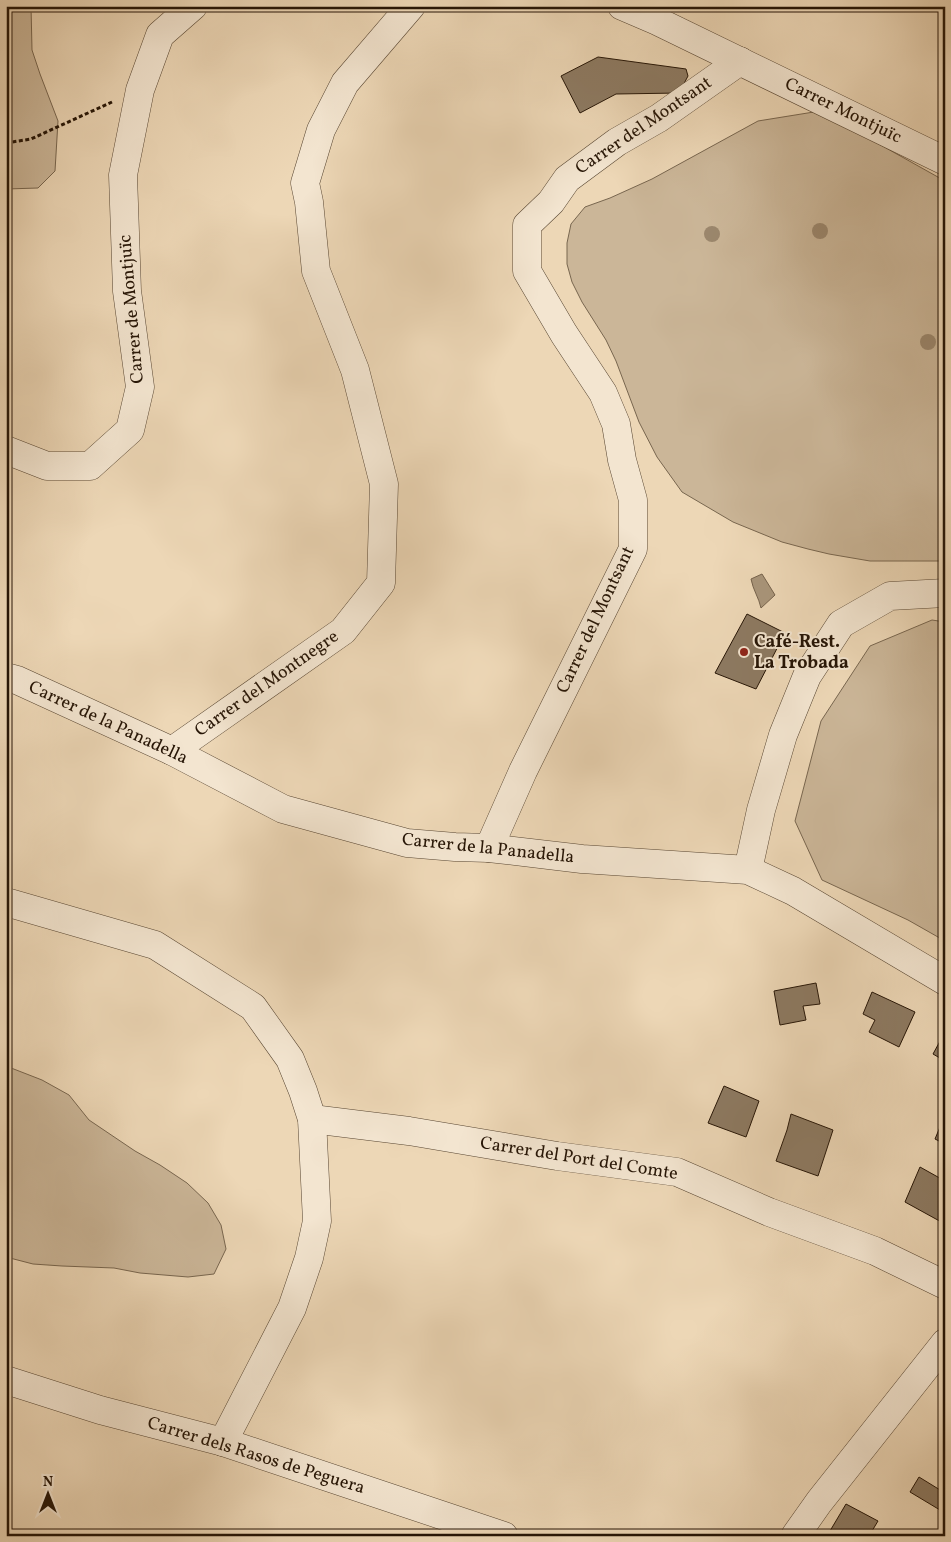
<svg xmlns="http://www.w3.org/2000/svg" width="951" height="1542" viewBox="0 0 951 1542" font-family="Vollkorn,serif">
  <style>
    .green { fill: #cbb698; stroke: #78664f }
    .water { fill: #a9957a; stroke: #75624c }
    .building { fill: #8d7a62; stroke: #261506 }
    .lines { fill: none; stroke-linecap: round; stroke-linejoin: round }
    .minor-casing { stroke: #584632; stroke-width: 29 }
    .path { stroke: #261506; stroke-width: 3; stroke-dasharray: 4 2.5; stroke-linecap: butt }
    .minor { stroke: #f3e5d0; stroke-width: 28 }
    .tree { fill: #9b876d }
    .poi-dot { fill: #8f2418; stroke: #f3e5d0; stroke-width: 2 }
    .labels { text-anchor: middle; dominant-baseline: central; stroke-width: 4; stroke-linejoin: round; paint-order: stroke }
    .street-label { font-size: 18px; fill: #261506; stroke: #f3e5d0 }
    .poi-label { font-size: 18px; font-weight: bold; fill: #261506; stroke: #f3e5d0; text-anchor: start }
  </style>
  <rect width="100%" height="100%" fill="#edd7b6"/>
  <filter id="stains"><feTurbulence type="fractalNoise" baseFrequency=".004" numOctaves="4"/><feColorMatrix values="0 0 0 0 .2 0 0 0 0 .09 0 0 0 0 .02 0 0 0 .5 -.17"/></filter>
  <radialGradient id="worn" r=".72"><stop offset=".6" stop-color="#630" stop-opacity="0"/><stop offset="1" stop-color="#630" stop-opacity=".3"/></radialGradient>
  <g class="green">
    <polygon points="6,6 31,6 32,50 40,74 58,121 55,171 38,188 6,189"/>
    <polygon points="820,111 945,181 945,561 870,561 829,554 808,549 782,542 733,522 682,492 657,457 639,422 616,361 606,340 582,302 572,282 567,264 567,243 571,224 585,207 610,198 652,179 758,121"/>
    <polygon points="932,620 945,622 945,941 908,920 822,880 795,821 821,721 870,646"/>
    <polygon points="6,1066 42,1080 69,1095 89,1120 135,1151 160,1165 187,1183 208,1203 221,1225 226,1249 214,1274 188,1277 140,1273 114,1268 62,1266 33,1264 6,1257"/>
  </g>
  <path class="water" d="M 762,574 L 775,595 L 761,608 C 759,598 753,590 751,579 Z"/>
  <g class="building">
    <polygon points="598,57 686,69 688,76 679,93 616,94 580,113 561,76"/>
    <polygon points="747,614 785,633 756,689 715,673"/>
    <polygon points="816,983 820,1004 803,1006 806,1020 780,1025 774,991"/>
    <polygon points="872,992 915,1012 899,1047 869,1032 875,1020 863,1014"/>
    <polygon points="945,1032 945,1061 933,1054"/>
    <polygon points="724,1086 759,1101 746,1137 708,1123"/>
    <polygon points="791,1114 833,1130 818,1176 776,1161 787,1130"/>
    <polygon points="945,1115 945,1144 935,1139"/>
    <polygon points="920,1167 945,1181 945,1224 905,1202"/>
    <polygon points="919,1477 945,1493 945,1502 940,1510 910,1492"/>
    <polygon points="846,1504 878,1521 869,1536 827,1536"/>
  </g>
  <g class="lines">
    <defs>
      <g id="minor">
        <polyline points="622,6 657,21 945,161"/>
        <polyline points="6,450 47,466 90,466 130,430 140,387 127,291 123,175 140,90 160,35 193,6"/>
        <polyline points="6,677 17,680 172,751 283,809 407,843 455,847 489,848 582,859 748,870 793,891 945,981"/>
        <polyline points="172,751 343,631 381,583 384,484 355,370 316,271 309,202 305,183 321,130 345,83 411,6"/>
        <polyline points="489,848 523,771 633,549 633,500 622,460 616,424 603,393 564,334 527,271 527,225 551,202 567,179 617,142 659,118 740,61"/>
        <polyline points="748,870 761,810 783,735 807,676 841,624 890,596 945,593"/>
        <polyline points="6,902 155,945 253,1007 290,1059 303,1091 312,1119 317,1221 309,1258 292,1308 223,1442"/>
        <polyline points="312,1119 409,1131 557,1156 677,1172 769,1212 875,1251 945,1285"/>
        <polyline points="6,1380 100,1410 223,1442 504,1536"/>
        <polyline points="795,1536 819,1502 945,1343"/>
      </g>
    </defs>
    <use href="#minor" class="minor-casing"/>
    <polyline class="path" points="6,143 31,139 112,102"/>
    <use href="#minor" class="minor"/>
  </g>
  <g class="tree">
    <circle cx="820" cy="231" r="8"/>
    <circle cx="712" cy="234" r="8"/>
    <circle cx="928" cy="342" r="8"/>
  </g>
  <circle class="poi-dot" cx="744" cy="652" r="5"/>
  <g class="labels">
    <g class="street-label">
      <text transform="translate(843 111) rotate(26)">Carrer Montjuïc</text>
      <text transform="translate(644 126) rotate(-34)">Carrer del Montsant</text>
      <text transform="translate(132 309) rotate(-95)">Carrer de Montjuïc</text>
      <text transform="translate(596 620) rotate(-65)">Carrer del Montsant</text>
      <text transform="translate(267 684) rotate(-35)">Carrer del Montnegre</text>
      <text transform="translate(108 723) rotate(25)">Carrer de la Panadella</text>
      <text transform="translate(488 849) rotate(6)">Carrer de la Panadella</text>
      <text transform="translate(579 1159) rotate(9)">Carrer del Port del Comte</text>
      <text transform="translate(256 1456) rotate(17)">Carrer dels Rasos de Peguera</text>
    </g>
    <g class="poi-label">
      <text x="754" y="642">Café-Rest.<tspan x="754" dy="21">La Trobada</tspan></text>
    </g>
  </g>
  <rect width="951" height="1542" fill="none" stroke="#edd7b6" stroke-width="25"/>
  <rect x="8" y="8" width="936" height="1527" fill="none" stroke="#261506" stroke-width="2.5"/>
  <rect x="12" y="12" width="926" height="1517" fill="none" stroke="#261506"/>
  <g transform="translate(48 1494)" stroke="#f3e5d0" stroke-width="4" paint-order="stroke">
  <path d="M0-4L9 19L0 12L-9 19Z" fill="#261506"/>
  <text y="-8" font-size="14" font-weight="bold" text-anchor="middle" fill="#261506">N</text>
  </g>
  <rect width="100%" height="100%" filter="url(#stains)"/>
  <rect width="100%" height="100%" fill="url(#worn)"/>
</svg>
